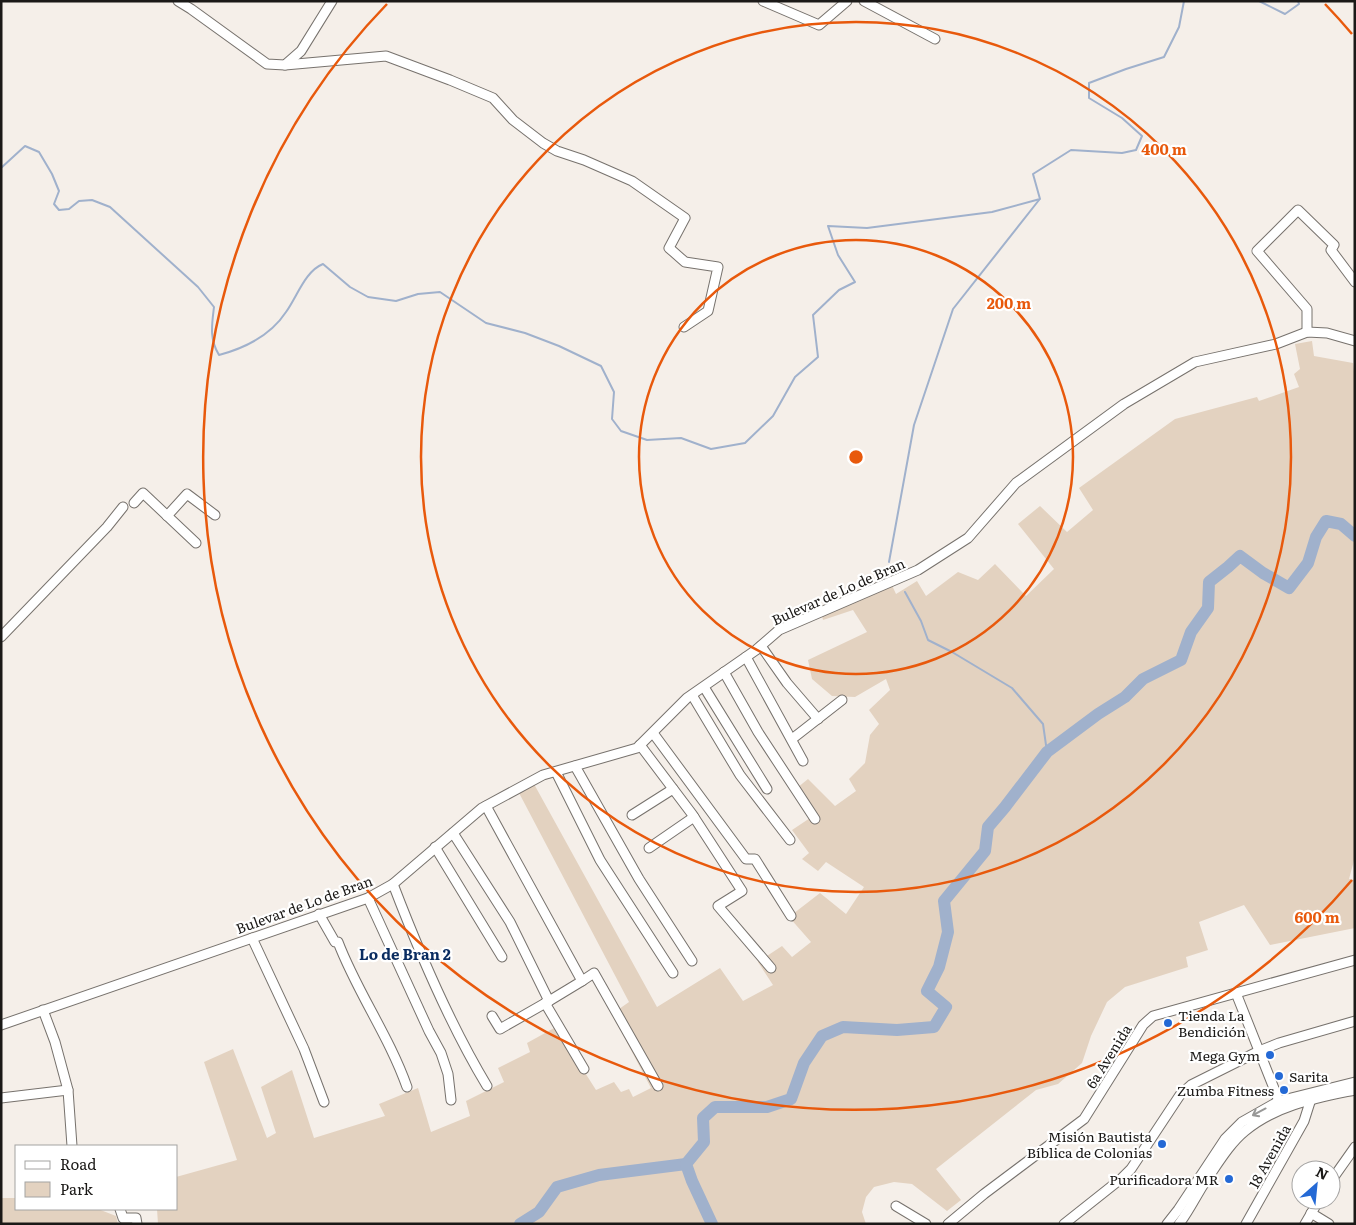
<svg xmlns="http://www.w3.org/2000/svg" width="1356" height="1225" viewBox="0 0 1356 1225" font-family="Literata,serif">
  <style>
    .green { fill: #e3d2c0 }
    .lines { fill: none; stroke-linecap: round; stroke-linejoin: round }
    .stream { stroke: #a0b1cc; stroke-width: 2 }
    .river { stroke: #a0b1cc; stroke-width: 12 }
    .minor-casing { stroke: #77726d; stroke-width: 11 }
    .minor { stroke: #fff; stroke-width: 9 }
    .oneway { stroke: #989897 }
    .ring { fill: none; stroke: #e8590c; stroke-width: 2.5 }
    .poi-dot { fill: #2469d5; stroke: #fff; stroke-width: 2 }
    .labels { text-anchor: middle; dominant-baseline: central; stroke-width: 4.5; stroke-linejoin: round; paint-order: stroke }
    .street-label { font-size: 14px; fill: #1b1917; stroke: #fff }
    .poi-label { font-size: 14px; fill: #1b1917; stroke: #fff; text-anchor: end }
    .neighbourhood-label { font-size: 15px; font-weight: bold; fill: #0a2c60; stroke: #fff }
    .centre { fill: #e8590c; stroke: #fff; stroke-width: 2.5 }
    .ring-label { font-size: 15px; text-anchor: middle; font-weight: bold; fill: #e8590c; stroke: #fff; stroke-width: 4.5; stroke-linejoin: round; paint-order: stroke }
  </style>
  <rect width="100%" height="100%" fill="#f5efe9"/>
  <g class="green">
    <polygon points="1312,341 1314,356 1353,363 1355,380 1355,857 1349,879 1355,880 1355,928 1270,945 1244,905 1199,922 1208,950 1186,957 1188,967 1125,987 1107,1002 1091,1036 1082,1063 1058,1084 1036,1090 936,1169 961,1200 947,1211 912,1184 894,1182 874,1187 866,1197 862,1212 866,1224 158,1224 157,1209 176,1209 176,1177 237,1160 204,1062 233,1049 267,1138 276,1133 261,1087 292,1070 314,1138 385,1116 379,1104 418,1088 431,1132 470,1116 466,1101 504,1082 498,1068 530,1052 527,1043 556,1027 596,1090 614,1082 621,1092 629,1089 633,1097 651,1088 612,1014 629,1002 518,791 534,784 657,1007 720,968 743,1001 773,985 758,962 782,946 792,957 811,942 789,917 820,893 846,914 864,887 826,862 818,871 802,859 809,853 792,830 810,818 792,792 808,779 835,806 856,791 849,779 865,763 870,735 879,724 869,710 890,690 886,679 855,697 832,696 812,679 808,660 867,632 853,610 823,620 820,609 889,579 896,594 917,581 926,596 958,572 978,580 995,564 1026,596 1054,569 1018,524 1040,506 1067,532 1093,510 1079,488 1175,419 1257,397 1259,401 1299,387 1294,374 1300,369 1295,344"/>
    <polygon points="1,1198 16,1198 16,1209 98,1209 116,1216 118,1224 1,1224"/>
  </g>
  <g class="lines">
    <g class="stream">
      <polyline points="1259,1 1285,14 1299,4 1298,1"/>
      <path d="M 1,168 L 25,146 L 39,152 L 52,174 L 59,191 L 54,204 L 59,210 L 69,209 L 79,201 L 92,200 L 110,207 L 198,287 L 214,307 C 212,324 209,339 219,355 C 245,348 271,335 286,312 C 297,297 305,271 323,264 L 350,287 L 368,297 L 396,301 L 418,294 L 440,292 L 486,323 L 525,333 L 559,346 L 601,366 L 614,392 L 612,419 L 621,431 L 647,440 L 681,438 L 711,449 L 745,443 L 773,416 L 795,377 L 818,357 L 813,315 L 839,290 L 855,282 L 838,255 L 828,226 L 867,228 L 992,212 L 1040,199 L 1033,174 L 1071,150 L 1122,153 L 1136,150 L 1142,136 L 1122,118 L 1089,98 L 1089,83 L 1126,69 L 1164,57 L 1179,27 L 1184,1"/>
      <polyline points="889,562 914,425 953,309 1039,200"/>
      <polyline points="905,592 921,621 928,640 952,652 1012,688 1043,724 1047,752"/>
    </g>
    <g class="river">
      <polyline points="520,1224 539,1212 557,1187 599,1175 686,1164"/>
      <polyline points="712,1224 692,1181 686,1164 704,1142 703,1118 715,1107 767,1107 791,1099 804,1063 822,1036 843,1027 897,1030 934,1027 946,1007 927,991 939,967 948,932 944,901 985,851 988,827 1005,807 1047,752 1098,714 1125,697 1143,679 1181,660 1191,632 1208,608 1209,582 1228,567 1240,556 1263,573 1289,588 1308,563 1316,537 1326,521 1341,524 1355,536"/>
    </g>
    <defs>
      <g id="minor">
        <polyline points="178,1 191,9 267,64 285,65 301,51 332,1"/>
        <polyline points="763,1 819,25 847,1"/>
        <polyline points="864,1 935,39"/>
        <polyline points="285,65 386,56 450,80 493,98 513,120 543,143 557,151 584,160 632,181 685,218 669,248 685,262 718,267 708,311 684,327"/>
        <polyline points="1307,332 1307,309 1257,251 1298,210 1334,245 1331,250 1355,282"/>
        <polyline points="134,503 143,493 196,543"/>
        <polyline points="167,516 187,494 215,515"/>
        <polyline points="1,637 107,527 123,507"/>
        <polyline points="761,646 787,683 818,719"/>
        <polyline points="746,657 803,761"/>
        <polyline points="724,672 758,732 815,819"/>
        <polyline points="704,687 767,789"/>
        <polyline points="692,695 740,775 790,840"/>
        <polyline points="653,733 746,859 755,859 791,916"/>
        <polyline points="792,739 842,700"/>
        <polyline points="640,745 692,814 742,891 718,906 771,968"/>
        <polyline points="575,766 639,879 692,961"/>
        <polyline points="556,772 600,860 673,973"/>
        <polyline points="486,806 582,981 549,1001"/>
        <polyline points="632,815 673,789"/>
        <polyline points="453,833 510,922 549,1001 500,1029 492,1016"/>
        <polyline points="435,847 502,957"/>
        <polyline points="649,848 694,817"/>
        <path d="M 393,884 C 419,952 449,1023 487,1086"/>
        <polyline points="368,898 429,1031 441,1053 448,1074 451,1100"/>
        <path d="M 319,914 L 335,942 L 338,942 C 357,992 389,1036 407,1087"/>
        <polyline points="252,938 304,1049 324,1102"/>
        <polyline points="582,981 594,973 658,1086"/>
        <polyline points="1236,993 1281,1106"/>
        <polyline points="545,1003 584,1069"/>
        <polyline points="43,1010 55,1042 68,1090 72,1146"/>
        <polyline points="1,1025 368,898 393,884 482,808 543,775 637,748 687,698 756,650 779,630 918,570 968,538 1016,483 1124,404 1195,362 1276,344 1307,332 1327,333 1355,341"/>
        <polyline points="1,1098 68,1090"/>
        <polyline points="1331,1181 1355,1147"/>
        <polyline points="896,1206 926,1224"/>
        <polyline points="120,1209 123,1218 136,1218 137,1224"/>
        <polyline points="1311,1213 1329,1224"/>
        <polyline points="948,1224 984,1194 1084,1119 1143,1025 1153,1016 1355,960"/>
        <polyline points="1064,1224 1122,1178 1131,1169 1180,1095 1191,1085 1259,1051 1279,1043 1355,1021"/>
        <polyline points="1167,1224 1178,1210 1225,1139 1242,1122 1279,1101 1355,1082"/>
        <path d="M 1179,1224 C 1189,1211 1196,1196 1205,1182 C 1217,1165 1229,1144 1245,1131 C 1276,1105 1317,1098 1355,1090"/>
        <polyline points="1246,1224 1304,1121 1311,1099"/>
        <polyline points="1305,1224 1319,1200"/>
      </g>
    </defs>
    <use href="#minor" class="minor-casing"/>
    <use href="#minor" class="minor"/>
  </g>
  <defs><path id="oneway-shaft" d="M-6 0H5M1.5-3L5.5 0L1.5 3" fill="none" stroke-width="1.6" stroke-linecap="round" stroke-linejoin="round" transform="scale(1.25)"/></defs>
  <use class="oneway" href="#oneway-shaft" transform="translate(1259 1112) rotate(152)"/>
  <g class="ring">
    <circle cx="856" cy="457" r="217"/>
    <circle cx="856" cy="457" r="435"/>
    <path d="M1352 880A652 652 0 1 1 387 4M1325 4A652 652 0 0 1 1352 34"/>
  </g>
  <g class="poi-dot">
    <circle cx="1168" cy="1023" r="5"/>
    <circle cx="1270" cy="1055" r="5"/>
    <circle cx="1279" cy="1076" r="5"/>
    <circle cx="1284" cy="1090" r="5"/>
    <circle cx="1162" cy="1144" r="5"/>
    <circle cx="1229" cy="1179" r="5"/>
  </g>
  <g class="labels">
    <g class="street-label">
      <text transform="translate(838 591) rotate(-24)">Bulevar de Lo de Bran</text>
      <text transform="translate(304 904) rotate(-20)">Bulevar de Lo de Bran</text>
      <text transform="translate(1108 1056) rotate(-58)">6a Avenida</text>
      <text transform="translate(1269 1156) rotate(-61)">18 Avenida</text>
    </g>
    <g class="poi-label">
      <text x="1178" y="1015" text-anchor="start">Tienda La<tspan x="1178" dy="16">Bendición</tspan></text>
      <text x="1260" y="1055">Mega Gym</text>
      <text x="1289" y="1076" text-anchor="start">Sarita</text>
      <text x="1274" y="1090">Zumba Fitness</text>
      <text x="1152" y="1136">Misión Bautista<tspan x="1152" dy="16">Bíblica de Colonias</tspan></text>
      <text x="1219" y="1179">Purificadora MR</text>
    </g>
    <g class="neighbourhood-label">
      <text x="405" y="953">Lo de Bran 2</text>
    </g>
  </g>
  <circle cx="856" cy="457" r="8" class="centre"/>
  <g class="ring-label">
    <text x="1164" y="155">400 m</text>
    <text x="1009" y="309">200 m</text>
    <text x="1317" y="923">600 m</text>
  </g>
  <rect width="1356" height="1225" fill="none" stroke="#1b1917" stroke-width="5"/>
  <rect x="15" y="1145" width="162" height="65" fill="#ffffff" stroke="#a4a3a2"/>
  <rect x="25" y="1161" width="25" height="8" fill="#ffffff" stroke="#a4a3a2"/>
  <text x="60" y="1170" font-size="15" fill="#1b1917">Road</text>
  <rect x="25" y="1182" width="25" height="15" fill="#e3d2c0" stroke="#a4a3a2"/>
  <text x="60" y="1195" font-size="15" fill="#1b1917">Park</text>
  <g transform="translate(1316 1185) rotate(27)"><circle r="24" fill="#ffffff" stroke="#a4a3a2"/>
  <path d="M0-4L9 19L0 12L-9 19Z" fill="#2469d5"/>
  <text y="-8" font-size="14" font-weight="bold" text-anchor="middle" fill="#1b1917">N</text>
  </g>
</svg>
